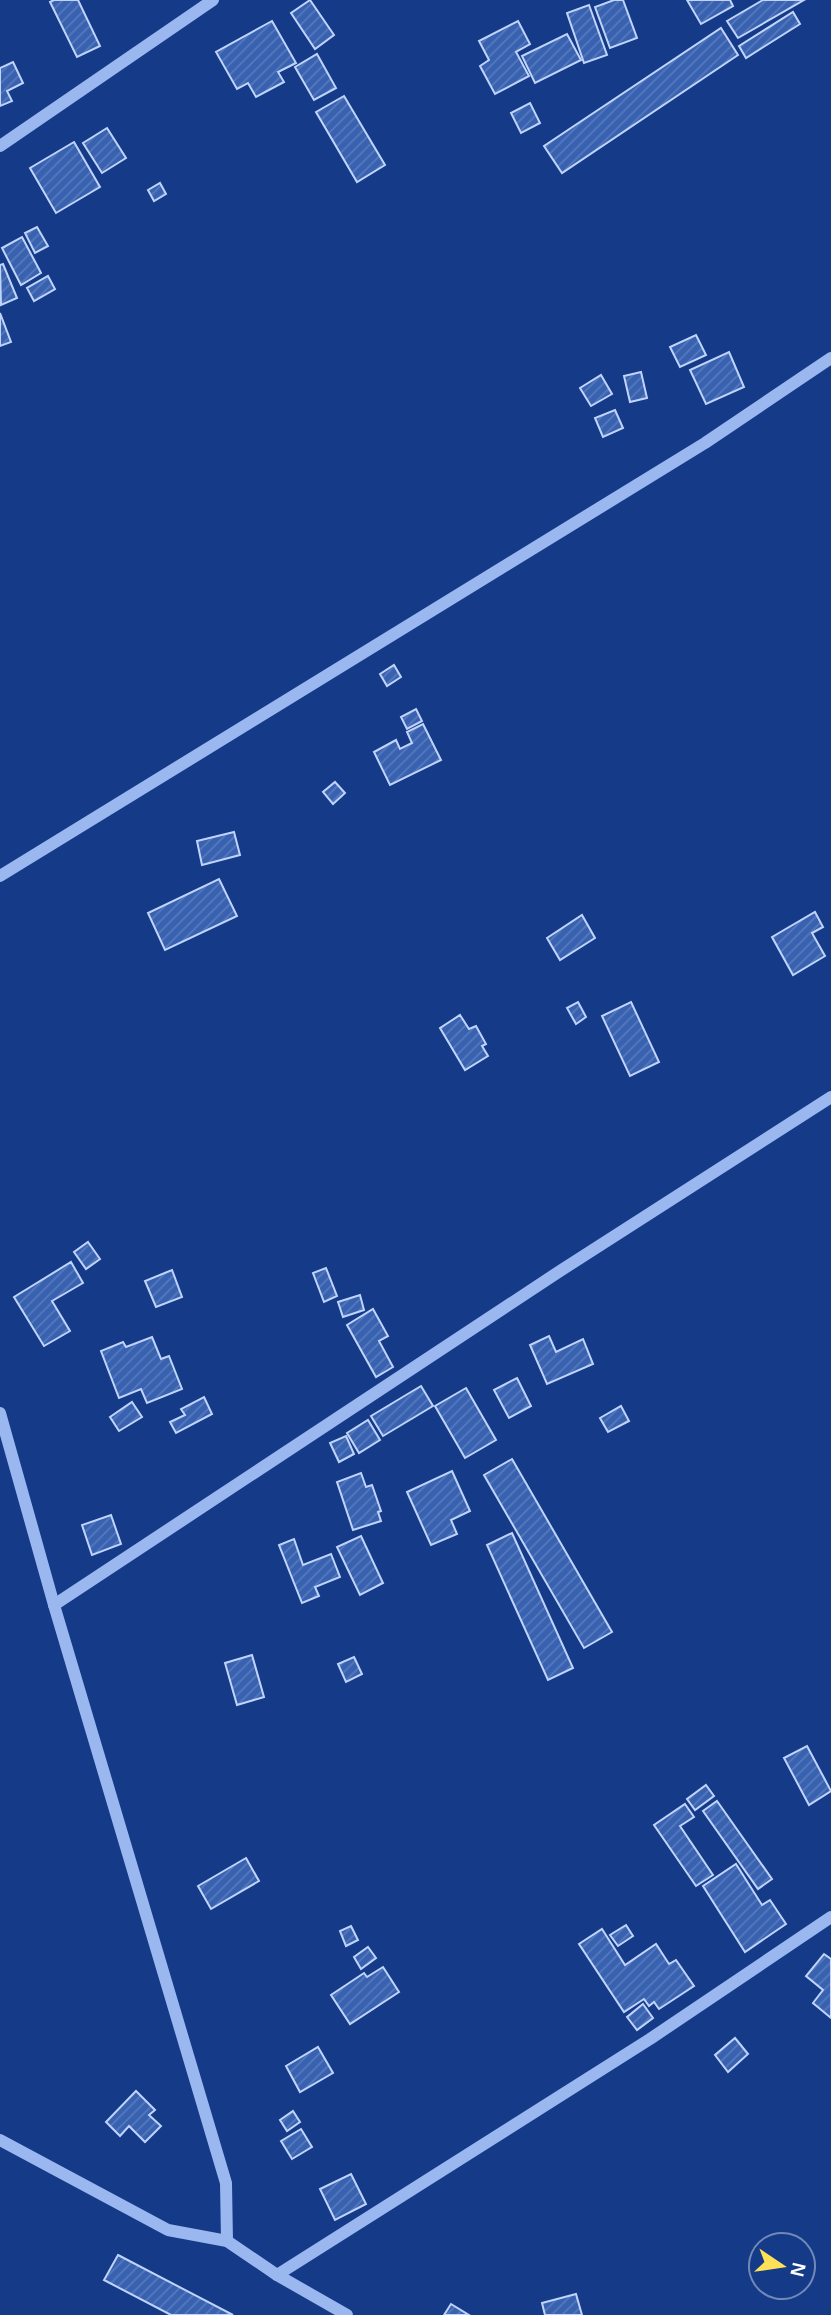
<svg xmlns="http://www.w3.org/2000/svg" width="831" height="2315" viewBox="0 0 831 2315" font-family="Helvetica,sans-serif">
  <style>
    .building { fill: url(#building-hatch); stroke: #c0d4fb; stroke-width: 2 }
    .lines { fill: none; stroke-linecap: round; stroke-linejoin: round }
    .minor { stroke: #9ab7ef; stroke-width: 12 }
  </style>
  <defs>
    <pattern id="building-hatch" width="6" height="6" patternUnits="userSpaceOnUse" patternTransform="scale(1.75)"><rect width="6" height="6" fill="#3861b0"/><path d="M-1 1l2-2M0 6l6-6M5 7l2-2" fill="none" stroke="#5679bc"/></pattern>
  </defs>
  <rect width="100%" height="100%" fill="#143a88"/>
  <g class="building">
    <polygon points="54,0 78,0 100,46 77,57 50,2"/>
    <polygon points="310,0 334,35 315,49 291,13"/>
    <polygon points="614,0 623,0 637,38 610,48 595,7"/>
    <polygon points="687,0 730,0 733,6 701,24"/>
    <polygon points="763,0 804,0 738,38 727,21"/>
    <polygon points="589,5 607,55 584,63 567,13"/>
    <polygon points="793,12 800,24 746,58 739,46"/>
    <polygon points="272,21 296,63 278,72 284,82 256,97 248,83 237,89 216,52"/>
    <polygon points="518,21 530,44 516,52 529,76 495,94 480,66 489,60 479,41"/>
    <polygon points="721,28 738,55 562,173 544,146"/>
    <polygon points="567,34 581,60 535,83 522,56"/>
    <polygon points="317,54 336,88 314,100 295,67"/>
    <polygon points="13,62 23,83 7,91 12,101 0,106 0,68"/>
    <polygon points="344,96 385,165 357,182 316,112"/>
    <polygon points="530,103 540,123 521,133 511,113"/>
    <polygon points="107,128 126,158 102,173 83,143"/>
    <polygon points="74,142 100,187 56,213 30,168"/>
    <polygon points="160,183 166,194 154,201 148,190"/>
    <polygon points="37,227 48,246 35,253 25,233"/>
    <polygon points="22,237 41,273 21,285 2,248"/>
    <polygon points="3,264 17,298 1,305 0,265"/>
    <polygon points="48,276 55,289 34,301 27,288"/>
    <polygon points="0,313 11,342 0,346"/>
    <polygon points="696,335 706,355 680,367 670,347"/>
    <polygon points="729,352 744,387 706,404 690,370"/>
    <polygon points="641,372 647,398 630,402 624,376"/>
    <polygon points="601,375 612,394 591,406 580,388"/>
    <polygon points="615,410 623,428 603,437 595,418"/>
    <polygon points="394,665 401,677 387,686 380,674"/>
    <polygon points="416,709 422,721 407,729 401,717"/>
    <polygon points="423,724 441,760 390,785 374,752 396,740 400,749 412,743 407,732"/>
    <polygon points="335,782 345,793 333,804 323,792"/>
    <polygon points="234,832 240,855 202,865 197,841"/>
    <polygon points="219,879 237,916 165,950 148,913"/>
    <polygon points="815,912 823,927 812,933 825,956 793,975 772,937"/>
    <polygon points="582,915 595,938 560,960 547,938"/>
    <polygon points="578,1002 586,1017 576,1024 567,1008"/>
    <polygon points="631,1002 659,1062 630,1076 602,1016"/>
    <polygon points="460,1015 469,1029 476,1026 486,1044 482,1046 488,1056 465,1070 440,1028"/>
    <polygon points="88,1242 100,1259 86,1269 74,1252"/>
    <polygon points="71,1262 83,1283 52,1301 70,1331 44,1346 14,1297"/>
    <polygon points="326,1268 337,1296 324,1302 313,1273"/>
    <polygon points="172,1270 182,1297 156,1307 145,1281"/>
    <polygon points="360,1295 364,1310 343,1317 338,1302"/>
    <polygon points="373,1309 388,1336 379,1341 393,1367 376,1377 347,1325"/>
    <polygon points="549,1336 556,1352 583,1339 593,1364 547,1384 530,1345"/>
    <polygon points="152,1337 161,1359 169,1356 182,1389 147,1403 141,1389 119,1398 101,1351 123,1342 126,1347"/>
    <polygon points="517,1378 531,1406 509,1418 494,1390"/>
    <polygon points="421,1386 433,1406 383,1436 371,1416"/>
    <polygon points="466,1388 496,1440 465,1458 435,1406"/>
    <polygon points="204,1397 212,1414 176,1433 170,1422 185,1415 181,1409"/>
    <polygon points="132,1402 142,1417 119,1431 110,1417"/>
    <polygon points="621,1406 629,1421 608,1432 600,1418"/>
    <polygon points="368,1420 380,1440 359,1453 347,1433"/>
    <polygon points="346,1436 354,1454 339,1462 330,1443"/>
    <polygon points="512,1459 612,1632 584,1648 484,1475"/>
    <polygon points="452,1471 470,1511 451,1520 457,1534 431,1545 407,1492"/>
    <polygon points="361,1473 366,1487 372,1485 381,1511 378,1512 381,1521 353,1530 337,1482"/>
    <polygon points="111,1515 121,1544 92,1555 82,1525"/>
    <polygon points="512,1533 573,1668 548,1680 487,1545"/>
    <polygon points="361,1536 383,1583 360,1595 337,1547"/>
    <polygon points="294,1539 303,1565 331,1554 340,1577 315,1587 319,1596 302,1603 279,1545"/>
    <polygon points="252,1655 264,1697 237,1705 225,1663"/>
    <polygon points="354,1657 362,1674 346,1682 338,1664"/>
    <polygon points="807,1746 831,1791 809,1805 784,1758"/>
    <polygon points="706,1785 714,1796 695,1810 687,1799"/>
    <polygon points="717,1801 772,1879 758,1889 703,1811"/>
    <polygon points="685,1804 694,1817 680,1826 713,1875 696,1886 654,1825"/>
    <polygon points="246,1858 259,1881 211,1909 198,1886"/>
    <polygon points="736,1864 762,1905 770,1900 786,1924 745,1952 703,1886"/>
    <polygon points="626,1925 633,1936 618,1946 610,1935"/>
    <polygon points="351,1926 358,1940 346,1946 340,1931"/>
    <polygon points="602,1929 625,1965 656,1944 669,1964 676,1960 694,1986 659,2009 654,2002 649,2006 644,1999 624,2012 579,1944"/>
    <polygon points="368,1947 376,1958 361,1969 354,1957"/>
    <polygon points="824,1954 831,1959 831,2018 813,2003 823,1990 806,1976"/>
    <polygon points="383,1967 399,1992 350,2024 331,1995 364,1973 367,1977"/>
    <polygon points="643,2004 653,2018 637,2030 627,2017"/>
    <polygon points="735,2038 748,2054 728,2072 715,2055"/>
    <polygon points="318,2047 333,2073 300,2092 286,2066"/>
    <polygon points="136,2091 155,2110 149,2115 161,2126 145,2142 129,2126 120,2136 106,2122"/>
    <polygon points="293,2111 300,2122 287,2131 280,2120"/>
    <polygon points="301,2129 312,2147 292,2159 281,2141"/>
    <polygon points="351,2174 366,2204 335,2220 320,2189"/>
    <polygon points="118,2255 233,2315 171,2315 104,2280"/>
    <polygon points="576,2294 582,2315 545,2315 542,2303"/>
    <polygon points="451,2304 469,2315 444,2315"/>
  </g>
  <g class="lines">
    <g class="minor">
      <polyline points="0,146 213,0"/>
      <polyline points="0,876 705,443 831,358"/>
      <polyline points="0,1413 54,1605 226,2183 227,2241"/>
      <polyline points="54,1605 560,1271 831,1097"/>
      <polyline points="0,2140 168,2230 227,2241 277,2275 347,2315"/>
      <polyline points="277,2275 650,2039 831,1917"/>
    </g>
  </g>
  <g transform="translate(782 2266) rotate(103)"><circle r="33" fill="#143a88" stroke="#7289b8" stroke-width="2"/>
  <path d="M0-5L12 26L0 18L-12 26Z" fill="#ffe158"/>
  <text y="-10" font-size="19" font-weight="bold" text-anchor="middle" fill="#ffffff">N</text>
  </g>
</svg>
